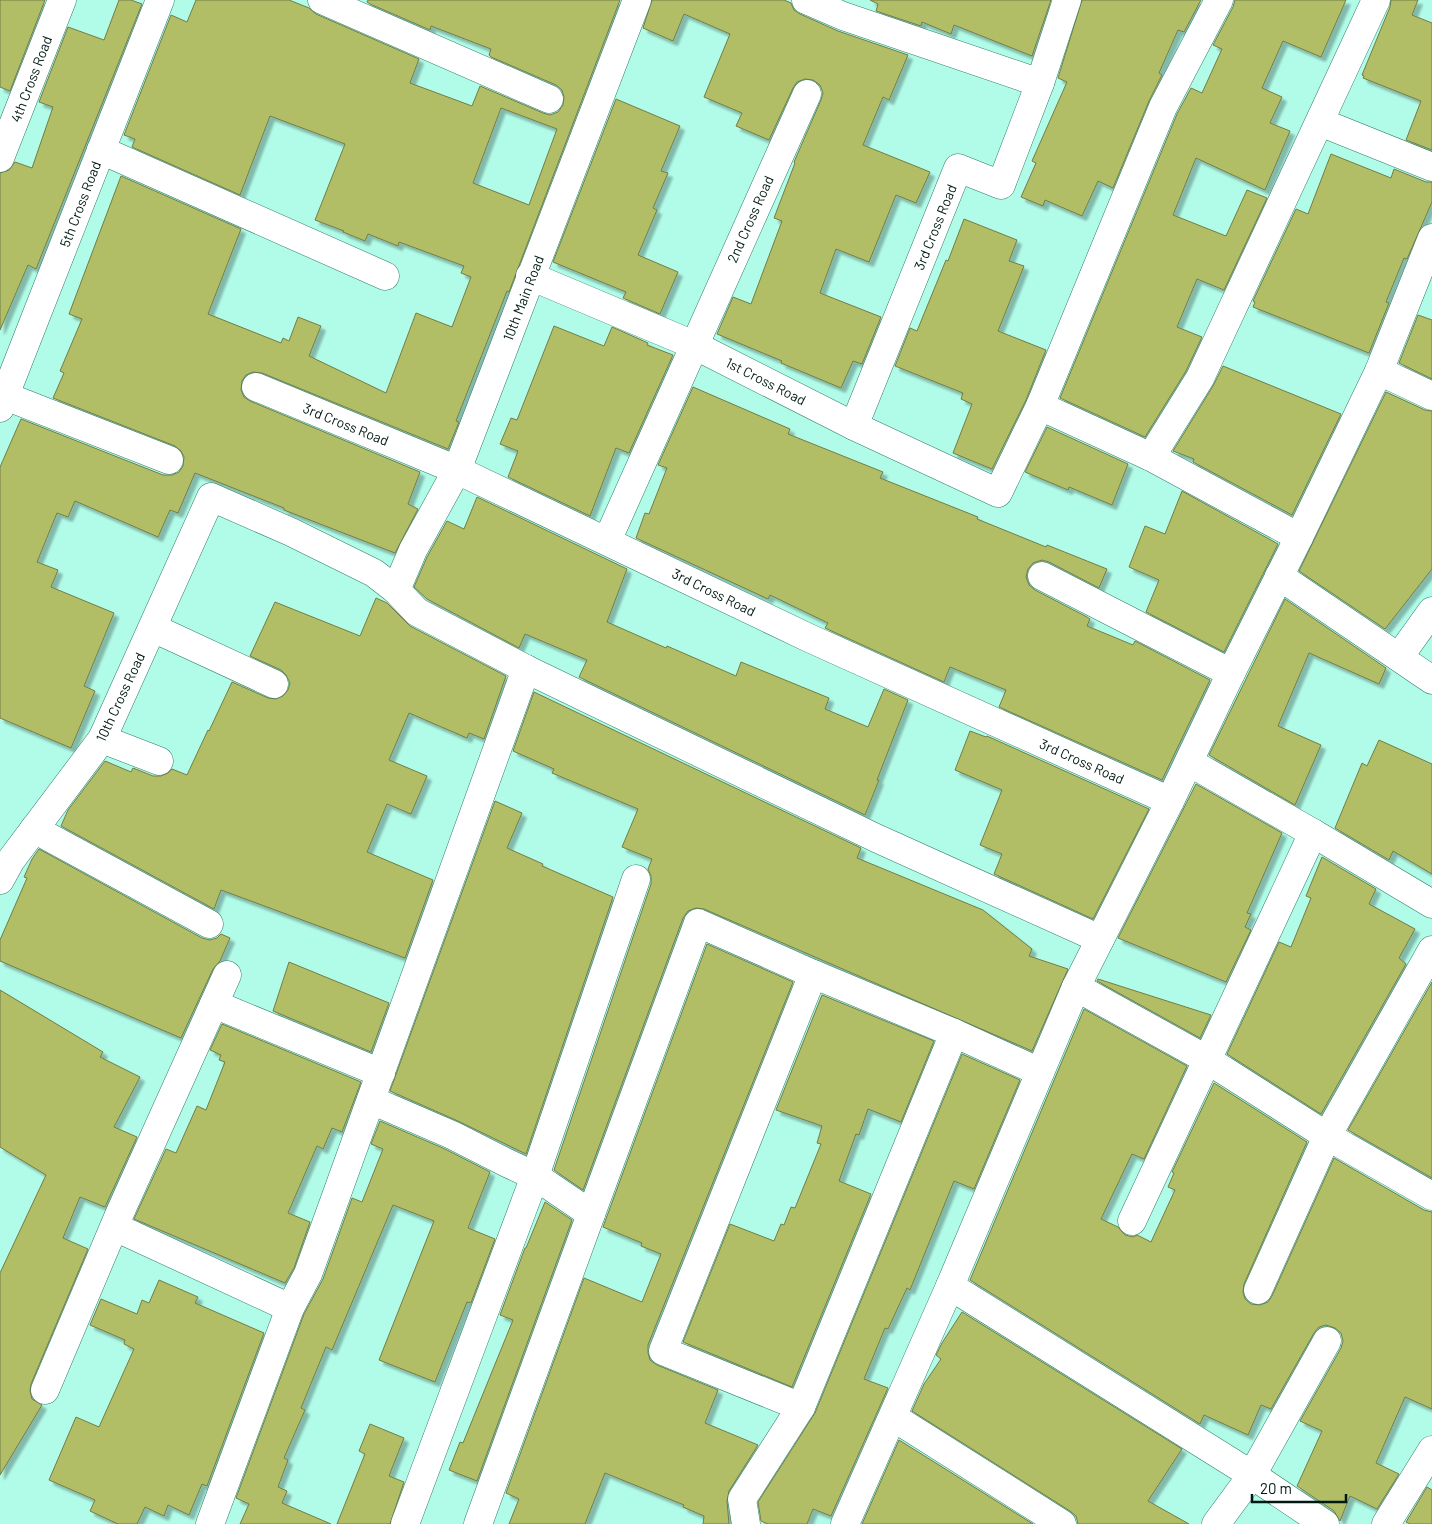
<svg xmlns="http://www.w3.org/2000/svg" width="1432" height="1524" viewBox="0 0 1432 1524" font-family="Barlow,sans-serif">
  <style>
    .building { fill: #b1be65; stroke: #737c44; fill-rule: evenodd; filter: url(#shadow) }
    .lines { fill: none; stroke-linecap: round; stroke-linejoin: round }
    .minor-casing { stroke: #317d6c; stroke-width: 29 }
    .minor { stroke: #fff; stroke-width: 28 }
    .labels { text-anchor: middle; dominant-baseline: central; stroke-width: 4.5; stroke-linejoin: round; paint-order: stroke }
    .street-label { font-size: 14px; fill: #001913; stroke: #fff }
  </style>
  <defs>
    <filter id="shadow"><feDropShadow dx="4.5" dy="4.5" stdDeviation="1" flood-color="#0004"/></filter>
  </defs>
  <rect width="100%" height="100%" fill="#b1fce8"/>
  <g class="building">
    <polygon points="0,0 45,0 10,91 0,87"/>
    <polygon points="119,0 131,0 142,4 36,269 28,265 0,330 0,173 9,170 15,162 32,168 53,107 39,102 68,27 104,40"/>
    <path d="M 196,0 L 289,0 L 309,8 L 316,14 L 419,59 L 410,83 L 472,106 L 480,86 L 543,113 L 550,115 L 558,112 L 563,105 L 564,97 L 562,90 L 556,85 L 491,57 L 489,55 L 491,49 L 431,26 L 430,30 L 370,4 L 367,2 L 368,0 L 620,0 L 509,292 L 507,291 L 456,421 L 459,422 L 448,449 L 262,373 L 253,372 L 246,375 L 242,381 L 241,390 L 244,397 L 250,401 L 420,472 L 408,504 L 418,509 L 395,553 L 284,510 L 284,508 L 195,473 L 178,513 L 170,510 L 158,537 L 75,501 L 68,517 L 57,513 L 37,562 L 58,570 L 51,587 L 114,613 L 84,686 L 95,691 L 71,748 L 0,718 L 0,467 L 21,419 L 163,475 L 172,475 L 179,472 L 183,466 L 184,457 L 181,451 L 175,446 L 53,398 L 64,373 L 60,371 L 82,319 L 69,314 L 121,176 L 241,229 L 208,314 L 281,343 L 283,338 L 289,341 L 298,317 L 321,326 L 309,356 L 386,393 L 416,313 L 452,327 L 471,277 L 461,273 L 464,266 L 399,242 L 398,246 L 368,234 L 365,241 L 343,232 L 344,231 L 315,220 L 345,144 L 270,116 L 240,195 L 132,147 L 135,139 L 124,135 L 171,15 L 187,22 ZM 501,108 L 557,129 L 529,205 L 473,183 Z"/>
    <polygon points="652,0 784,0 791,3 794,10 800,14 838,31 908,55 889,100 883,97 863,145 930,172 916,203 896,195 869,262 836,249 820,293 881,317 862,364 853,361 841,388 781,363 782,361 717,334 733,297 751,304 782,221 774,218 795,163 794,162 821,100 823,93 820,85 813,80 805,79 797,82 793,88 769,140 736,126 742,113 704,97 730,34 684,14 673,41 643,28"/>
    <polygon points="870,0 1051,0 1032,56 954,25 951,34 922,22 921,26 876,11 878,4"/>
    <polygon points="1082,0 1201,0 1184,32 1178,30 1159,73 1162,75 1149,101 1113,188 1098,181 1082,216 1045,200 1043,206 1021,197 1036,163 1032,161 1067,82 1058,78"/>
    <polygon points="1235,0 1346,0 1321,57 1283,41 1262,88 1282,97 1270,123 1290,131 1265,190 1196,158 1173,215 1226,236 1247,190 1267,198 1224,290 1197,279 1177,327 1202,337 1186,371 1145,437 1060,398 1177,114 1191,88 1202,93 1222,49 1213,45 1233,7"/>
    <polygon points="1391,0 1418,0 1412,15 1432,23 1432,150 1406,140 1421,101 1363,78 1364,76 1362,75 1390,7"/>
    <polygon points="616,99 680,126 661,171 668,173 653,208 657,210 638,255 678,272 660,314 623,298 626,292 553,262"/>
    <polygon points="1331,154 1391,178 1394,169 1426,182 1432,182 1432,202 1407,259 1404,258 1386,302 1389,303 1369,353 1253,307 1255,302 1253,301 1296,209 1308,214"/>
    <polygon points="964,219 1017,240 1009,261 1024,266 998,331 1046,350 1026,400 992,469 953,453 972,404 961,399 963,393 895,366 910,328 917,331 946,260 948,261"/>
    <polygon points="1418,315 1432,320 1432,379 1399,363"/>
    <polygon points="554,326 604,346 612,327 648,343 647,345 673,355 629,453 616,448 590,516 508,477 518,451 500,444 511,418 517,420"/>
    <polygon points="1223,366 1341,414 1292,515 1193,462 1194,459 1173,451 1213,386"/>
    <polygon points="693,387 790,429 788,434 883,472 880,478 978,517 977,519 1046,547 1047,545 1107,569 1099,588 1049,562 1042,560 1033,563 1028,569 1026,577 1029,585 1035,590 1087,617 1090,619 1087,626 1133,645 1135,641 1210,680 1162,780 999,707 1006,690 950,667 944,682 825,628 828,623 770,595 768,599 636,538 645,513 649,514 667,468 658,465"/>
    <polygon points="1386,392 1425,410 1432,411 1432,569 1385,629 1299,571"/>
    <polygon points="1047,427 1128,464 1112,505 1069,487 1068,490 1025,472"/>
    <polygon points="1182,491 1278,544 1224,652 1146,612 1159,580 1129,567 1145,526 1165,534"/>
    <polygon points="477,497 627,569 607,622 666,648 667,646 736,676 741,662 829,698 825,709 868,727 884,689 908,700 877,780 879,780 865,815 579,677 587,660 525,634 519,648 427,599 414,587 427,557 447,521 464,529"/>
    <polygon points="376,598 387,603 410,626 506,676 484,739 469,733 467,738 409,713 389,760 427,776 411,814 387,804 367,852 433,880 405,958 221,890 214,909 61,826 68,810 105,761 131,772 133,768 153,776 161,776 168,773 172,769 187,775 208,730 209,731 232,682 268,698 276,699 283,696 288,690 290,683 286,675 281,670 250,656 275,602 360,636"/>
    <polygon points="1285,599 1386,668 1379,684 1309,653 1278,726 1321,745 1295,805 1209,755"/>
    <polygon points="534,692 861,848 857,858 983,910 1032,949 1029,956 1068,969 1032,1051 704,909 696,908 688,911 683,918 583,1190 554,1170 651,884 651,876 648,869 652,859 622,847 638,809 552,773 554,769 513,751"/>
    <polygon points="970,731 986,737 987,736 1149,809 1093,919 994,874 1002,854 980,845 1002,790 955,770"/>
    <polygon points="1379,740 1432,764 1432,874 1393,851 1389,860 1335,828 1362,763 1367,766"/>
    <polygon points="1196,784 1282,833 1247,913 1251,914 1245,927 1251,930 1226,982 1118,938"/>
    <polygon points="495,801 522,813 507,848 543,864 542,866 613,897 526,1154 458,1121 390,1091"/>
    <polygon points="39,849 202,938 210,940 217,938 221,934 230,938 220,961 213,969 181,1038 0,961 0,940 27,878 24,877 32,859"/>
    <polygon points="1322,857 1376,889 1369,904 1415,929 1399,958 1406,964 1321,1114 1227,1054 1279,942 1291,947 1311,898 1306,896"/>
    <polygon points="707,944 793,982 648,1345 648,1353 650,1360 657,1365 718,1390 705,1423 758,1445 729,1491 727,1501 729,1524 703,1524 704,1516 683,1507 684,1505 605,1473 585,1524 509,1524 519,1499 506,1493 584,1278 642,1302 661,1254 641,1246 642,1243 603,1227"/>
    <polygon points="289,962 389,1003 371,1052 273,1011"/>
    <polygon points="1098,979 1211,1015 1200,1038 1097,981"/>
    <polygon points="1432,982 1432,1178 1348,1130"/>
    <polygon points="0,990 103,1052 100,1057 140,1077 114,1127 137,1137 105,1207 80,1197 63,1238 88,1249 31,1384 30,1391 32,1399 42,1405 0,1475 0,1273 46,1175 0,1147"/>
    <polygon points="822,995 934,1041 901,1122 868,1109 859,1135 856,1134 839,1181 871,1194 792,1387 683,1342 730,1224 774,1241 781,1224 784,1225 791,1207 795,1208 821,1144 817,1143 822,1126 776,1110"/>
    <polygon points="1084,1009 1187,1066 1144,1159 1132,1154 1101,1219 1118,1227 1125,1235 1133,1237 1137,1235 1151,1242 1175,1190 1168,1187 1174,1173 1172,1172 1214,1083 1307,1142 1244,1284 1243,1292 1245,1299 1251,1304 1260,1305 1268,1302 1272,1296 1334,1158 1424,1210 1432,1212 1432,1409 1405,1397 1376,1463 1399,1474 1377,1509 1350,1496 1340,1521 1334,1511 1297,1486 1322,1431 1300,1421 1341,1348 1343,1341 1341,1333 1335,1328 1326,1325 1319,1327 1314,1333 1271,1409 1261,1405 1248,1435 1204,1415 1200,1424 970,1280"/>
    <polygon points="222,1024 361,1082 342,1132 332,1128 323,1149 317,1146 288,1213 310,1222 294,1268 285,1283 134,1219 166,1149 176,1153 197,1106 206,1110 225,1062 219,1060 221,1055 210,1050"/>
    <polygon points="962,1054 1020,1080 974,1189 954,1181 910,1290 907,1288 888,1329 885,1328 864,1379 888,1388 831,1516 813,1509 807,1524 768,1524 761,1521 758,1502 815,1413"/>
    <polygon points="380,1121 445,1149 490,1172 468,1228 495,1239 471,1303 467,1302 435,1382 379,1360 434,1221 393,1205 332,1350 326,1347 301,1408 305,1410 284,1458 288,1460 278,1487 287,1491 282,1503 331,1524 240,1524 249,1504 236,1498 304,1314 323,1279 352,1198 362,1202 383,1149 371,1144"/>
    <polygon points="545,1202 572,1220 477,1481 449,1470 460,1442 463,1443 513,1320 500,1315 525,1248 526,1248"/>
    <polygon points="159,1280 198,1297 195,1303 264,1333 207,1486 202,1484 189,1515 168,1505 164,1516 145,1507 137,1524 118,1524 90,1511 95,1500 49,1480 76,1417 99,1427 134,1349 124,1344 125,1340 90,1325 101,1299 137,1314 142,1300 149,1303"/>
    <polygon points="962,1312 1182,1449 1148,1501 1189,1524 1078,1524 1076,1516 1070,1511 912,1411 924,1384 941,1359 936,1355 942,1343"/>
    <polygon points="370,1424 404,1438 389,1476 404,1482 390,1524 337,1524 365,1454 359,1451"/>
    <polygon points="899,1440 1033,1524 862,1524"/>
    <polygon points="1427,1487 1432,1490 1432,1524 1410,1524 1406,1522"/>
  </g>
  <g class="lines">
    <defs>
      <g id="minor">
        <polyline points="322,0 549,99"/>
        <polyline points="806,0 843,16 1040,83"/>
        <polyline points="1320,122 1432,167"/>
        <polyline points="101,150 385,276"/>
        <polyline points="0,158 62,0"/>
        <polyline points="530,276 694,345 854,426 998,493 1040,406 1163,107 1219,0"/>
        <polyline points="1379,371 1432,396"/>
        <polyline points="256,387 457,470 809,638 1170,801"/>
        <polyline points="5,396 169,460"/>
        <polyline points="1040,406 1151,457 1299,537"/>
        <polyline points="0,408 160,0"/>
        <polyline points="854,426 958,168 1001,185 1040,83 1067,0"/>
        <polyline points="1151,457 1200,378 1376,0"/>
        <polyline points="607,541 807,94"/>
        <polyline points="1042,576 1231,673"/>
        <polyline points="1279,576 1432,680"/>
        <polyline points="396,590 413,550 457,470 637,0"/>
        <polyline points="153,628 274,684"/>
        <polyline points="1399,657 1432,611"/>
        <polyline points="102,739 159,761"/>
        <polyline points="34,829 209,924"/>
        <polyline points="1313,833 1432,904"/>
        <polyline points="0,880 11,860 102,739 211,497 291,532 374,573 396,590 417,612 526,669 876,838 1100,939"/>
        <polyline points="1076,987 1206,1059 1327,1136 1432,1196"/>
        <polyline points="214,1004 381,1073"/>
        <polyline points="371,1100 452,1135 507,1163 535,1176 591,1214 478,1524"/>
        <polyline points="591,1214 698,923 813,974"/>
        <polyline points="1132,1221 1313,833 1189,762"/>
        <polyline points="115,1227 290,1308"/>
        <polyline points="950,1286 1252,1475 1325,1524"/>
        <polyline points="1258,1290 1327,1136 1432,950"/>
        <polyline points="45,1390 119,1215 227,975"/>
        <polyline points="801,1407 663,1351 813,974 954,1033 1040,1072"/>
        <polyline points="893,1417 1062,1524"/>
        <polyline points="210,1524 290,1308 308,1274 526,669"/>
        <polyline points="405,1524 535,1176 636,879"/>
        <polyline points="746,1524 742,1499 801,1407 954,1033"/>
        <polyline points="845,1524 950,1286 1076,987 1170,801 1231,673 1299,537 1379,371 1432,238"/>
        <polyline points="1216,1524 1252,1475 1327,1341"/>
        <polyline points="1386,1524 1432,1450"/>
      </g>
    </defs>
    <use href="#minor" class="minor-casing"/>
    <use href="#minor" class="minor"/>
  </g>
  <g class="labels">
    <g class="street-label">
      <text transform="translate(31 79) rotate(-69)">4th Cross Road</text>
      <text transform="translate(80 204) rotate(-69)">5th Cross Road</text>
      <text transform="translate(750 219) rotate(-66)">2nd Cross Road</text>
      <text transform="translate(935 227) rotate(-68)">3rd Cross Road</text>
      <text transform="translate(523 298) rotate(-69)">10th Main Road</text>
      <text transform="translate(766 381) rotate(27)">1st Cross Road</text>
      <text transform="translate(346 424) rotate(22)">3rd Cross Road</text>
      <text transform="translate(714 592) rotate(26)">3rd Cross Road</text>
      <text transform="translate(120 697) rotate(-65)">10th Cross Road</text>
      <text transform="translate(1082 761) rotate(24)">3rd Cross Road</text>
    </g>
  </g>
  <path d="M1252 1494v8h94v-8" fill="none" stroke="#001913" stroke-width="2.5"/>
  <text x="1260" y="1494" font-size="15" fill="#001913" stroke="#ffffff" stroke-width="4" paint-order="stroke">20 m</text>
</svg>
